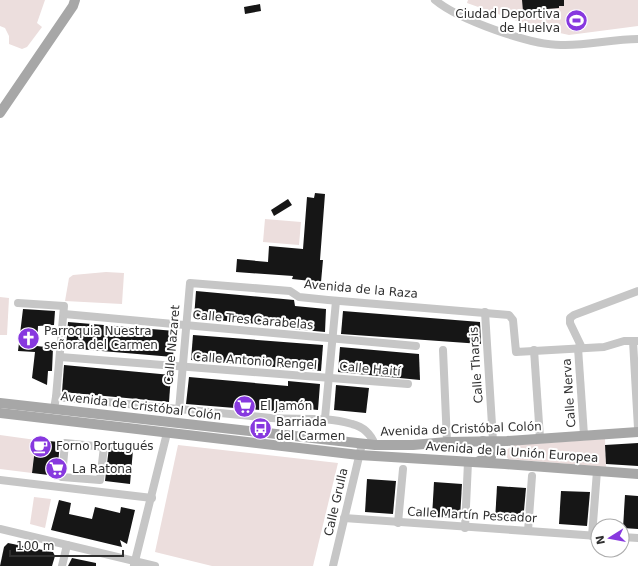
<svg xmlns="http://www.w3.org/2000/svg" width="638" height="566" viewBox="0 0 638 566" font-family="'DejaVu Sans',sans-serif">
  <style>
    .green { fill: #ecdedd }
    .building { fill: #161616 }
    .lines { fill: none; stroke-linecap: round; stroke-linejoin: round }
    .minor { stroke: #c6c6c6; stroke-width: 8 }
    .major { stroke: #a7a7a7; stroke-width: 10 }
    .labels { text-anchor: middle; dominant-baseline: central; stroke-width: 4; stroke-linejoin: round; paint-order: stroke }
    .poi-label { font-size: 12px; fill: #2f2f2f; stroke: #fff; text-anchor: start }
    .street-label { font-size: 12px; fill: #2f2f2f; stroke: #fff }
  </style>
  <rect width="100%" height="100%" fill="#fff"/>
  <g class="green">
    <polygon points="0,0 45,0 37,23 42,27 27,47 22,49 9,44 9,36 5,28 0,26"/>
    <polygon points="468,0 638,0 638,26 569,35 537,28 467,3"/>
    <polygon points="265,219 301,222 299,245 263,242"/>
    <polygon points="106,272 124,273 122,304 65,301 69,278 73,275"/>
    <polygon points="0,297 9,298 7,335 0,335"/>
    <polygon points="0,435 36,440 32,473 0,469"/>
    <polygon points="605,439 606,467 508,459 504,452 513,445"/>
    <polygon points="178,445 338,463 313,566 212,566 155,552"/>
    <polygon points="34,497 51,499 45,528 30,524"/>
  </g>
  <g class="building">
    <polygon points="522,0 564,0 564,6 559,6 559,8 523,11"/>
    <polygon points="260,4 261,11 245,14 244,7"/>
    <polygon points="315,193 325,194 320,260 323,260 321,282 292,279 293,276 236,272 237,259 268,262 269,246 303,249 307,197 314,198"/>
    <polygon points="288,199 292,205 274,216 271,210"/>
    <polygon points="196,291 294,300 295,306 326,309 325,332 293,329 293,327 194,318"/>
    <polygon points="23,309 55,311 54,325 38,326 37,346 53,348 52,371 48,371 47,385 32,378 35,352 18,351"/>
    <polygon points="343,311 480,322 481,344 341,334"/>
    <polygon points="68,322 175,331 173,357 66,348"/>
    <polygon points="193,335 323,345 321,371 191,360"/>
    <polygon points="340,347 419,354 420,380 338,372"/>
    <polygon points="64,365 171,375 169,402 62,392"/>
    <polygon points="189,377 288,386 288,381 320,384 318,410 286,407 285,412 186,404"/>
    <polygon points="336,385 369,388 366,413 334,410"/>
    <polygon points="36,440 60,442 57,476 32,473"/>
    <polygon points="638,443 638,466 606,464 605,445"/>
    <polygon points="109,447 133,450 130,484 105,481"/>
    <polygon points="367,479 396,481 393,514 365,512"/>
    <polygon points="434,482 462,484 460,518 432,517"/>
    <polygon points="497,486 526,488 523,522 495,521"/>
    <polygon points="561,491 590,492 587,526 559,524"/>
    <polygon points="625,495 638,496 638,529 623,528"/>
    <polygon points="59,500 71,503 69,514 92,519 95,507 120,513 121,507 135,510 127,544 120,540 122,547 51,530"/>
    <polygon points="8,543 53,552 55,556 52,566 0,566 4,547"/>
    <polygon points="72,558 96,563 96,566 68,566"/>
  </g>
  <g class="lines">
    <g class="minor">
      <path d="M 435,0 C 459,20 530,45 561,45 C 587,46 612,39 638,39"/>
      <polyline points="18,303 64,306 56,397"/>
      <polyline points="485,312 493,441"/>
      <polyline points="64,314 416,346"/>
      <polyline points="633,341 638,428"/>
      <polyline points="578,348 584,435"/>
      <polyline points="582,348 570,323 570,318 574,315 638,291"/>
      <polyline points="443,350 447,442"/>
      <polyline points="534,350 540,438"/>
      <polyline points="60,357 408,384"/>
      <path d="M 54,409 L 56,397 C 128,404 199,411 271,418 C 298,420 325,416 352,424 C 364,427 371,434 375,445"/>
      <polyline points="179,410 190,283 290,291 299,297 328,300 509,315 513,320 516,352 604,347 624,341 638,341"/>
      <polyline points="325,418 336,301"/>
      <polygon points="65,443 104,447 100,480 62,477"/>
      <polyline points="0,480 152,498"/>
      <polyline points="344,518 598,536"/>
      <polyline points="398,523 403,469"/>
      <polyline points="465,528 468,462"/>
      <polyline points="0,529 155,566"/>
      <polyline points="528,531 532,476"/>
      <polyline points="592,536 597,471"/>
      <polyline points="622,537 638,538"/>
      <polyline points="134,565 167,433"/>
      <polyline points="62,566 67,545"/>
      <polyline points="333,566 362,444"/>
    </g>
    <g class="major">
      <polyline points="0,113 73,6 75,0"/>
      <polyline points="0,403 375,445 413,445 447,442 507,441 638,432"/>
      <polyline points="0,413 359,455 505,464 638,474"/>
      <polyline points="479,461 491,457 492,452 490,444 483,441"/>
    </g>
  </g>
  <defs>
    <symbol id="stadium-disc" viewBox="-11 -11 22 22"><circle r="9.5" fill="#8738df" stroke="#fff"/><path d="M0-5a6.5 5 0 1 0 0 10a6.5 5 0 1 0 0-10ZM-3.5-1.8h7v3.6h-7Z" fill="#fff"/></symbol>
    <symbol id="church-disc" viewBox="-11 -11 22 22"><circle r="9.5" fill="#8738df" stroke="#fff"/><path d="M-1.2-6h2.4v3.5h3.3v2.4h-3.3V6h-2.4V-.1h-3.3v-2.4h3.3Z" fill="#fff"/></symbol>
    <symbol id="supermarket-disc" viewBox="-11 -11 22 22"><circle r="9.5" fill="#8738df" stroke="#fff"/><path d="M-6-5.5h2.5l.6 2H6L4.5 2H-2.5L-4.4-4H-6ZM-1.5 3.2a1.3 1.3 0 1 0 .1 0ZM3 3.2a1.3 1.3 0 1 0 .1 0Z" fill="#fff"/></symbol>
    <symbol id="bus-disc" viewBox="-11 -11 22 22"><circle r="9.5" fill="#8738df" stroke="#fff"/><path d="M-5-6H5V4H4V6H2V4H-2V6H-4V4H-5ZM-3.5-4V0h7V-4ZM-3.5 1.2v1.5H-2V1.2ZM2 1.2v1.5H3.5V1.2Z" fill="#fff"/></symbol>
    <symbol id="cafe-disc" viewBox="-11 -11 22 22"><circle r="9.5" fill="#8738df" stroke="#fff"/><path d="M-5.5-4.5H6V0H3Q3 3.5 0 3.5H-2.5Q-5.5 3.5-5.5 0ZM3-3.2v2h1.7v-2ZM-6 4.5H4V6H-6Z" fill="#fff"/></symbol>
  </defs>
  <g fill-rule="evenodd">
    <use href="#stadium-disc" x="564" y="8" width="25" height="25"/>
    <use href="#church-disc" x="16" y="326" width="25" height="25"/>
    <use href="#supermarket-disc" x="232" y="394" width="25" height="25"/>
    <use href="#bus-disc" x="248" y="416" width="25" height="25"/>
    <use href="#cafe-disc" x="28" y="434" width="25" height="25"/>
    <use href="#supermarket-disc" x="44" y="456" width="25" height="25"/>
  </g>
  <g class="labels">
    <g class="poi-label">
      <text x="560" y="14" text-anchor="end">Ciudad Deportiva<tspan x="560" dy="14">de Huelva</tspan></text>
      <text x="44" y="331">Parroquia Nuestra<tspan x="44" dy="14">señora del Carmen</tspan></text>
      <text x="260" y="406">El Jamón</text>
      <text x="276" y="422">Barriada<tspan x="276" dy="14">del Carmen</tspan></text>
      <text x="56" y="446">Forno Portugués</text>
      <text x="72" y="469">La Ratona</text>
    </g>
    <g class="street-label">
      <text transform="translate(361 289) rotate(5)">Avenida de la Raza</text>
      <text transform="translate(253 320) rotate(5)">Calle Tres Carabelas</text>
      <text transform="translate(172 345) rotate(-85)">Calle Nazaret</text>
      <text transform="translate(255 361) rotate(4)">Calle Antonio Rengel</text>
      <text transform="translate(476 365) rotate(-94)">Calle Tharsis</text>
      <text transform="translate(370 369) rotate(5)">Calle Haití</text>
      <text transform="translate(569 393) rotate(-94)">Calle Nerva</text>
      <text transform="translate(141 406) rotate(7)">Avenida de Cristóbal Colón</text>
      <text transform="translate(461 429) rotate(-2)">Avenida de Cristóbal Colón</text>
      <text transform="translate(512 452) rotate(4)">Avenida de la Unión Europea</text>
      <text transform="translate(336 502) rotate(-77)">Calle Grulla</text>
      <text transform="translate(472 515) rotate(3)">Calle Martín Pescador</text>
    </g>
  </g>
  <g transform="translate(610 538) rotate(259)"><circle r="19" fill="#ffffff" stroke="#acacac"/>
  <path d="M0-3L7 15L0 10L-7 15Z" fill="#8738df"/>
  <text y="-6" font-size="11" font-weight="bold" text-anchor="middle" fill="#2f2f2f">N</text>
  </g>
  <path d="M10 550v6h113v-6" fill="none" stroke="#2f2f2f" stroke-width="2"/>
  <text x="16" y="550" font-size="12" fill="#2f2f2f" stroke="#ffffff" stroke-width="3" paint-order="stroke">100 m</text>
</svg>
